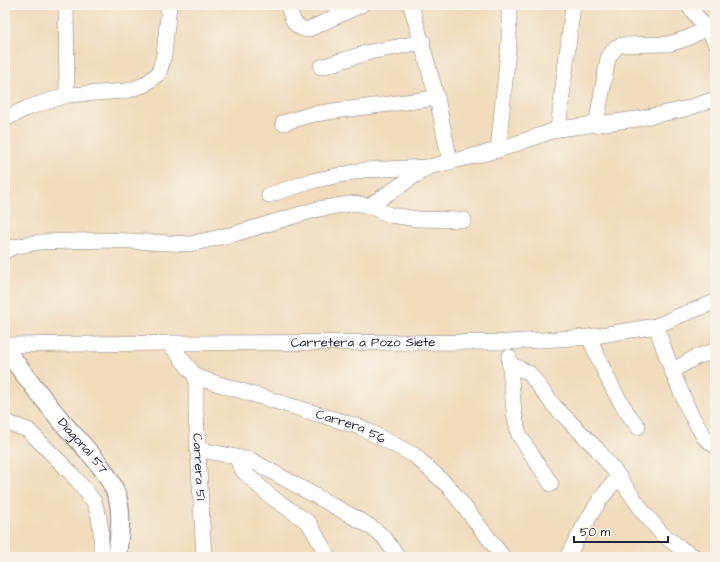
<svg xmlns="http://www.w3.org/2000/svg" width="720" height="562" viewBox="0 0 720 562" font-family="'Architects Daughter',sans-serif">
  <style>
    .lines { fill: none; stroke-linecap: round; stroke-linejoin: round }
    .minor-casing { stroke: #897f7b; stroke-width: 16 }
    .tertiary-casing { stroke: #897f7b; stroke-width: 20 }
    .minor { stroke: #fff; stroke-width: 15 }
    .tertiary { stroke: #fff; stroke-width: 18 }
    .labels { text-anchor: middle; dominant-baseline: central; stroke-width: 4; stroke-linejoin: round; paint-order: stroke }
    .street-label { font-size: 13px; fill: #22223b; stroke: #f7f3e8 }
  </style>
  <rect width="100%" height="100%" fill="#f7f3e8"/>
  <filter id="ink" filterUnits="userSpaceOnUse"><feTurbulence type="fractalNoise" baseFrequency=".025" numOctaves="2"/><feDisplacementMap in="SourceGraphic" scale="8" xChannelSelector="R" yChannelSelector="G"/><feConvolveMatrix kernelMatrix="1 2 1 2 8 2 1 2 1" color-interpolation-filters="sRGB"/></filter>
  <filter id="wash" filterUnits="userSpaceOnUse"><feTurbulence type="fractalNoise" baseFrequency=".012" numOctaves="4" result="noise"/><feDisplacementMap in="SourceGraphic" scale="16" xChannelSelector="R" yChannelSelector="G"/><feGaussianBlur stdDeviation="0.9" result="paint"/><feColorMatrix in="noise" values="0 0 0 0 0 0 0 0 0 0 0 0 0 0 0 0 0 1.4 0 .05"/><feComposite in="paint" operator="in"/></filter>
  <g filter="url(#wash)">
    <rect width="100%" height="100%" fill="#f0dcbb"/>
  </g>
  <g filter="url(#ink)">
    <g class="lines">
      <defs>
        <g id="minor">
          <polyline points="66,5 67,95"/>
          <path d="M 288,5 C 292,18 292,26 307,30 L 361,5"/>
          <polyline points="411,5 437,98 450,162"/>
          <polyline points="688,5 712,36 715,42"/>
          <polyline points="321,67 370,52 423,42"/>
          <polyline points="5,119 27,108 67,95 126,91 144,85 159,73 164,55 169,5"/>
          <polyline points="283,123 309,115 334,111 437,98"/>
          <polyline points="596,125 608,58 616,47 622,45 669,44 688,38 706,28"/>
          <polyline points="558,129 573,5"/>
          <polyline points="498,150 509,41 509,5"/>
          <polyline points="269,195 312,181 364,170 429,167 498,150 558,129 637,119 685,109 715,99"/>
          <polyline points="369,206 428,167"/>
          <polyline points="5,251 13,247 40,242 108,240 190,244 234,234 318,209 355,203 369,206 390,215 418,219 464,220"/>
          <polyline points="656,326 672,371 690,413 704,437 715,446"/>
          <path d="M 589,337 C 603,369 616,400 638,427"/>
          <path id="s1" d="M 169,343 L 196,377 L 360,427 L 414,455 L 449,487 L 503,557"/>
          <path id="s2" d="M 5,345 L 169,343 L 508,342 L 589,337 L 656,326 L 681,315 L 715,302"/>
          <polyline points="509,357 514,412 519,435 551,484"/>
          <polyline points="510,364 529,373 555,407 597,449 619,477 644,513 662,534 683,550 695,557"/>
          <polyline points="672,371 696,357 715,351"/>
          <path id="s3" d="M 196,377 L 196,413 L 204,557"/>
          <polyline points="5,423 8,423 28,430 71,473 86,491 94,502 99,517 101,531 101,557"/>
          <polyline points="197,449 251,460 368,525 383,536 398,557"/>
          <polyline points="236,457 243,471 270,496 309,523 328,557"/>
          <path d="M 567,557 C 583,529 596,500 619,477"/>
        </g>
        <g id="tertiary">
          <path id="s4" d="M 5,349 C 24,374 43,399 63,423 C 81,444 104,465 115,491 C 124,510 119,536 117,557"/>
        </g>
      </defs>
      <use href="#minor" class="minor-casing"/>
      <use href="#tertiary" class="tertiary-casing"/>
      <use href="#minor" class="minor"/>
      <use href="#tertiary" class="tertiary"/>
    </g>
  </g>
  <g class="labels">
    <g class="street-label">
      <text stroke="none"><textPath href="#s2" startOffset="358">Carretera a Pozo Siete</textPath></text>
      <text stroke="none"><textPath href="#s1" startOffset="206">Carrera 56</textPath></text>
      <text stroke="none"><textPath href="#s4" startOffset="124">Diagonal 57</textPath></text>
      <text stroke="none"><textPath href="#s3" startOffset="90">Carrera 51</textPath></text>
    </g>
  </g>
  <rect width="720" height="562" fill="none" stroke="#f7f3e8" stroke-width="20"/>
  <path d="M574 536v6h94v-6" fill="none" stroke="#22223b" stroke-width="2"/>
  <text x="580" y="536" font-size="12" fill="#22223b" stroke="#f7f3e8" stroke-width="3" paint-order="stroke">50 m</text>
</svg>
